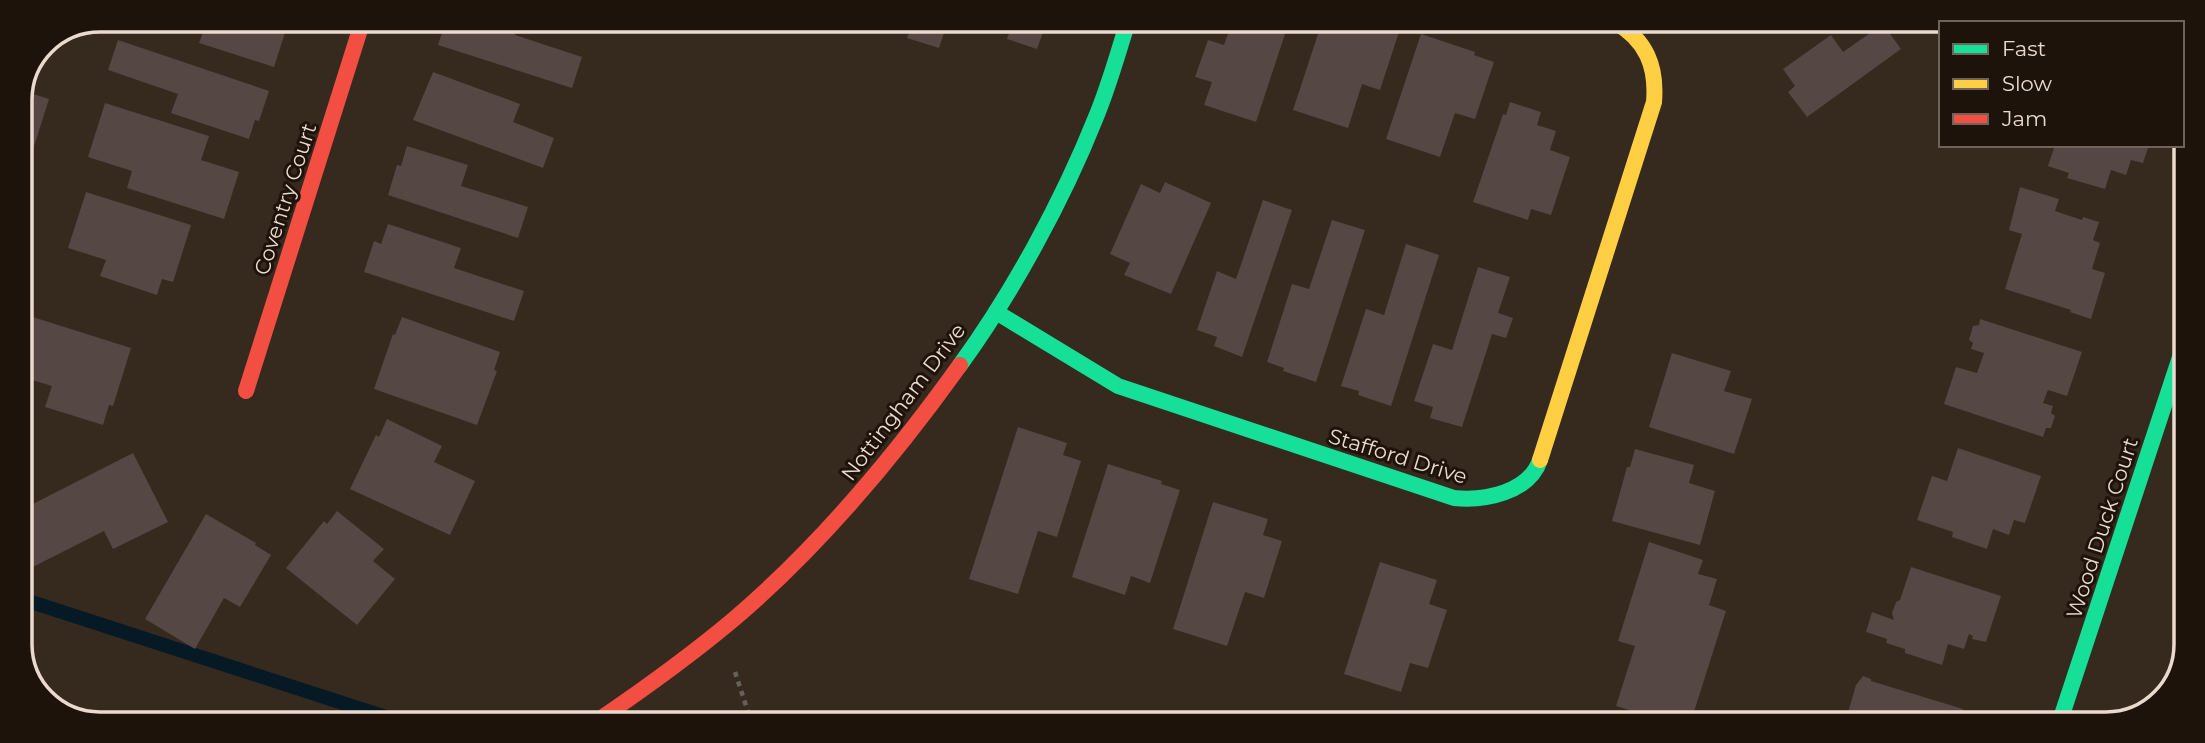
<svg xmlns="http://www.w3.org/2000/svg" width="2205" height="743" viewBox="0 0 2205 743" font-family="Montserrat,sans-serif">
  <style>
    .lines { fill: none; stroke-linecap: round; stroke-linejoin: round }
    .stream { stroke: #061a26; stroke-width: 14 }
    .building { fill: #544744 }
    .path { stroke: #66605f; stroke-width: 4.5; stroke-dasharray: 5 5; stroke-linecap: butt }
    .fast { stroke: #16e098; stroke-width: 16 }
    .slow { stroke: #ffcf43; stroke-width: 16 }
    .jam { stroke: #f24e42; stroke-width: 16 }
    .labels { text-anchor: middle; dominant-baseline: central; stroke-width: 6; stroke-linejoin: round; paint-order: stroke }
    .street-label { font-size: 21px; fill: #eadace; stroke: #1e130b }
    .rim { fill: none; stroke: #eadace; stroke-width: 3.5 }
  </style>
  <rect width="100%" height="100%" fill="#36291e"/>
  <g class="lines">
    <polyline class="stream" points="19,598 395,720"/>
  </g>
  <g class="building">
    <polygon points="194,20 194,19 289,20 274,67 199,43 206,24"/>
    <polygon points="446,20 519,20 515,35 582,57 572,88 438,45"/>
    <polygon points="913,21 948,21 939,48 907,38"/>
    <polygon points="1013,21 1047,21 1037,49 1007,39"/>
    <polygon points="1232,22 1289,22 1256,122 1204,105 1212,82 1195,77 1208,40 1224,45"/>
    <polygon points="1322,22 1383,22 1381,26 1399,32 1380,90 1362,84 1348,128 1293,110"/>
    <polygon points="1883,24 1901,49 1807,117 1788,92 1795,86 1783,69 1831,35 1843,52"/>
    <polygon points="1421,34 1475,52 1474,55 1494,62 1475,119 1455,113 1440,157 1386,139"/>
    <polygon points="118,40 269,91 259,121 255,120 249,139 171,113 178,94 108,70"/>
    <polygon points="433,72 520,104 513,122 554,138 543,168 413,120"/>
    <polygon points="21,90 49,99 32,153 19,149 19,95"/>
    <polygon points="1510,102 1541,112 1537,125 1556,131 1550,150 1570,157 1551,215 1531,209 1528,220 1473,202 1503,114 1506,115"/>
    <polygon points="105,103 209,136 201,160 239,172 224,219 127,188 132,171 88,157"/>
    <polygon points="2055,145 2149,145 2143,163 2131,160 2126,175 2111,170 2105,189 2067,178 2069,173 2048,166"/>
    <polygon points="407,146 468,165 461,186 528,207 518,238 388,195 397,165 401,166"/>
    <polygon points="1165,182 1211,203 1171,294 1124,275 1130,263 1110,254 1141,184 1160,193"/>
    <polygon points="2020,187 2059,199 2055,211 2082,220 2083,217 2099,222 2093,240 2100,243 2092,269 2105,273 2091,319 2070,312 2071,310 2005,289 2022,234 2009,230"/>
    <polygon points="86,192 191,225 173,282 162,279 157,295 100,276 106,260 68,248"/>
    <polygon points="1263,200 1292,210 1242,357 1214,346 1217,337 1197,330 1217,271 1236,279"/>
    <polygon points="1332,220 1365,230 1316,382 1283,371 1284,368 1267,362 1292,284 1309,289"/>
    <polygon points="388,224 461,248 454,268 524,291 514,321 364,272 374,241 381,244"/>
    <polygon points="1406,244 1439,255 1391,406 1358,395 1359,391 1341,386 1366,309 1384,315"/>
    <polygon points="1478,267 1510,277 1498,313 1513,318 1506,338 1492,334 1462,427 1430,418 1433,407 1414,401 1433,344 1452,350"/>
    <polygon points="20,313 131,348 113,406 109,405 103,425 45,407 52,386 19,376"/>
    <polygon points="402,317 500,352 494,370 497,371 477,425 374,389 393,334 395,335"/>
    <polygon points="1980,319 2082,352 2067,396 2048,390 2043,403 2053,406 2051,413 2055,416 2051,428 2046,428 2043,437 1944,404 1956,367 1977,373 1984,353 1971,349 1973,343 1969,340 1973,326 1979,325"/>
    <polygon points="1672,353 1731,371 1724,391 1752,399 1734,454 1649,427"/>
    <polygon points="387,419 442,446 434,462 475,481 450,535 350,489 376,435 379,437"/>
    <polygon points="1018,427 1067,443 1063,455 1081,461 1057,537 1038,531 1018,594 969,579"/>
    <polygon points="1958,448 2041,476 2025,523 2014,520 2009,535 1993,529 1987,549 1952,537 1953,532 1917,520 1932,476 1947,481"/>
    <polygon points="1635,449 1694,465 1689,483 1715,491 1700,545 1612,521 1627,467 1630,467"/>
    <polygon points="133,453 168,522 113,549 104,531 19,574 19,511"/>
    <polygon points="1108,464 1162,481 1161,484 1180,490 1150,583 1131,576 1125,595 1072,577"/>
    <polygon points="1213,502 1268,519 1263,535 1282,541 1264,598 1245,592 1227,646 1173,629"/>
    <polygon points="337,511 384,549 373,561 395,579 357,625 286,568 324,521 327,524"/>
    <polygon points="206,514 256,543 255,545 271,555 240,607 224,598 195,649 145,619"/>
    <polygon points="1649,542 1703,560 1698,574 1717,579 1709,605 1726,611 1692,718 1675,713 1671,723 1616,706 1635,646 1618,641"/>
    <polygon points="1380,562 1437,580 1429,604 1447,610 1428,668 1410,663 1401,692 1344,674"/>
    <polygon points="1911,567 2001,596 1986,642 1972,639 1973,636 1969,634 1964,649 1948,644 1942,665 1905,653 1905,649 1886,643 1887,639 1866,632 1872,612 1894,620 1892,613 1896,602 1900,600"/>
    <polygon points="2182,649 2182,669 2164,693 2173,665 2176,666"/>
    <polygon points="1863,676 1871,679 1871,681 1963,709 1959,723 1845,723 1856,685"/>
  </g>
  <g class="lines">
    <polyline class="path" points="735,672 751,721"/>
    <g class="fast">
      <path d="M 996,312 L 1118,386 L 1454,498 C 1484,501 1529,493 1540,460"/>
      <path d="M 960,365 C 1013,292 1063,200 1096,117 C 1109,86 1118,53 1128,21"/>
      <polyline points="2059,724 2184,345"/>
    </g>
    <path class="slow" d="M 1540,460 L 1654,102 C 1657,66 1646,40 1615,22"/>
    <g class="jam">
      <polyline points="246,391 363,20"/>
      <path d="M 597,721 C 644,689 690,656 734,619 C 821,545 894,457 960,365"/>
    </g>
  </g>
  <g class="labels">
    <g class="street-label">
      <text transform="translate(285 199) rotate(-72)">Coventry Court</text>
      <text transform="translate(903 402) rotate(-53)">Nottingham Drive</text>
      <text transform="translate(1398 456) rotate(17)">Stafford Drive</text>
      <text transform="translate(2102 528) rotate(-72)">Wood Duck Court</text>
    </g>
  </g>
  <path d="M0 0H2205V743H0ZM100 32H2106A68 68 0 0 1 2174 100V644A68 68 0 0 1 2106 712H100A68 68 0 0 1 32 644V100A68 68 0 0 1 100 32Z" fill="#1e130b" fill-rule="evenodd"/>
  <path class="rim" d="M100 32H2106A68 68 0 0 1 2174 100V644A68 68 0 0 1 2106 712H100A68 68 0 0 1 32 644V100A68 68 0 0 1 100 32Z"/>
  <rect x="1939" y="21" width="245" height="126" fill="#1e130b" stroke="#706359" stroke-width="2"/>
  <rect x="1953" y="44" width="35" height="10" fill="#16e098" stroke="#706359" stroke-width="2"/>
  <text x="2002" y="56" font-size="21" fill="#eadace">Fast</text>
  <rect x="1953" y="79" width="35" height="10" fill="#ffcf43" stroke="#706359" stroke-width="2"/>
  <text x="2002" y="91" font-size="21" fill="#eadace">Slow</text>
  <rect x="1953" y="114" width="35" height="10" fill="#f24e42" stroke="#706359" stroke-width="2"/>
  <text x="2002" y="126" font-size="21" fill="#eadace">Jam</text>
</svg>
